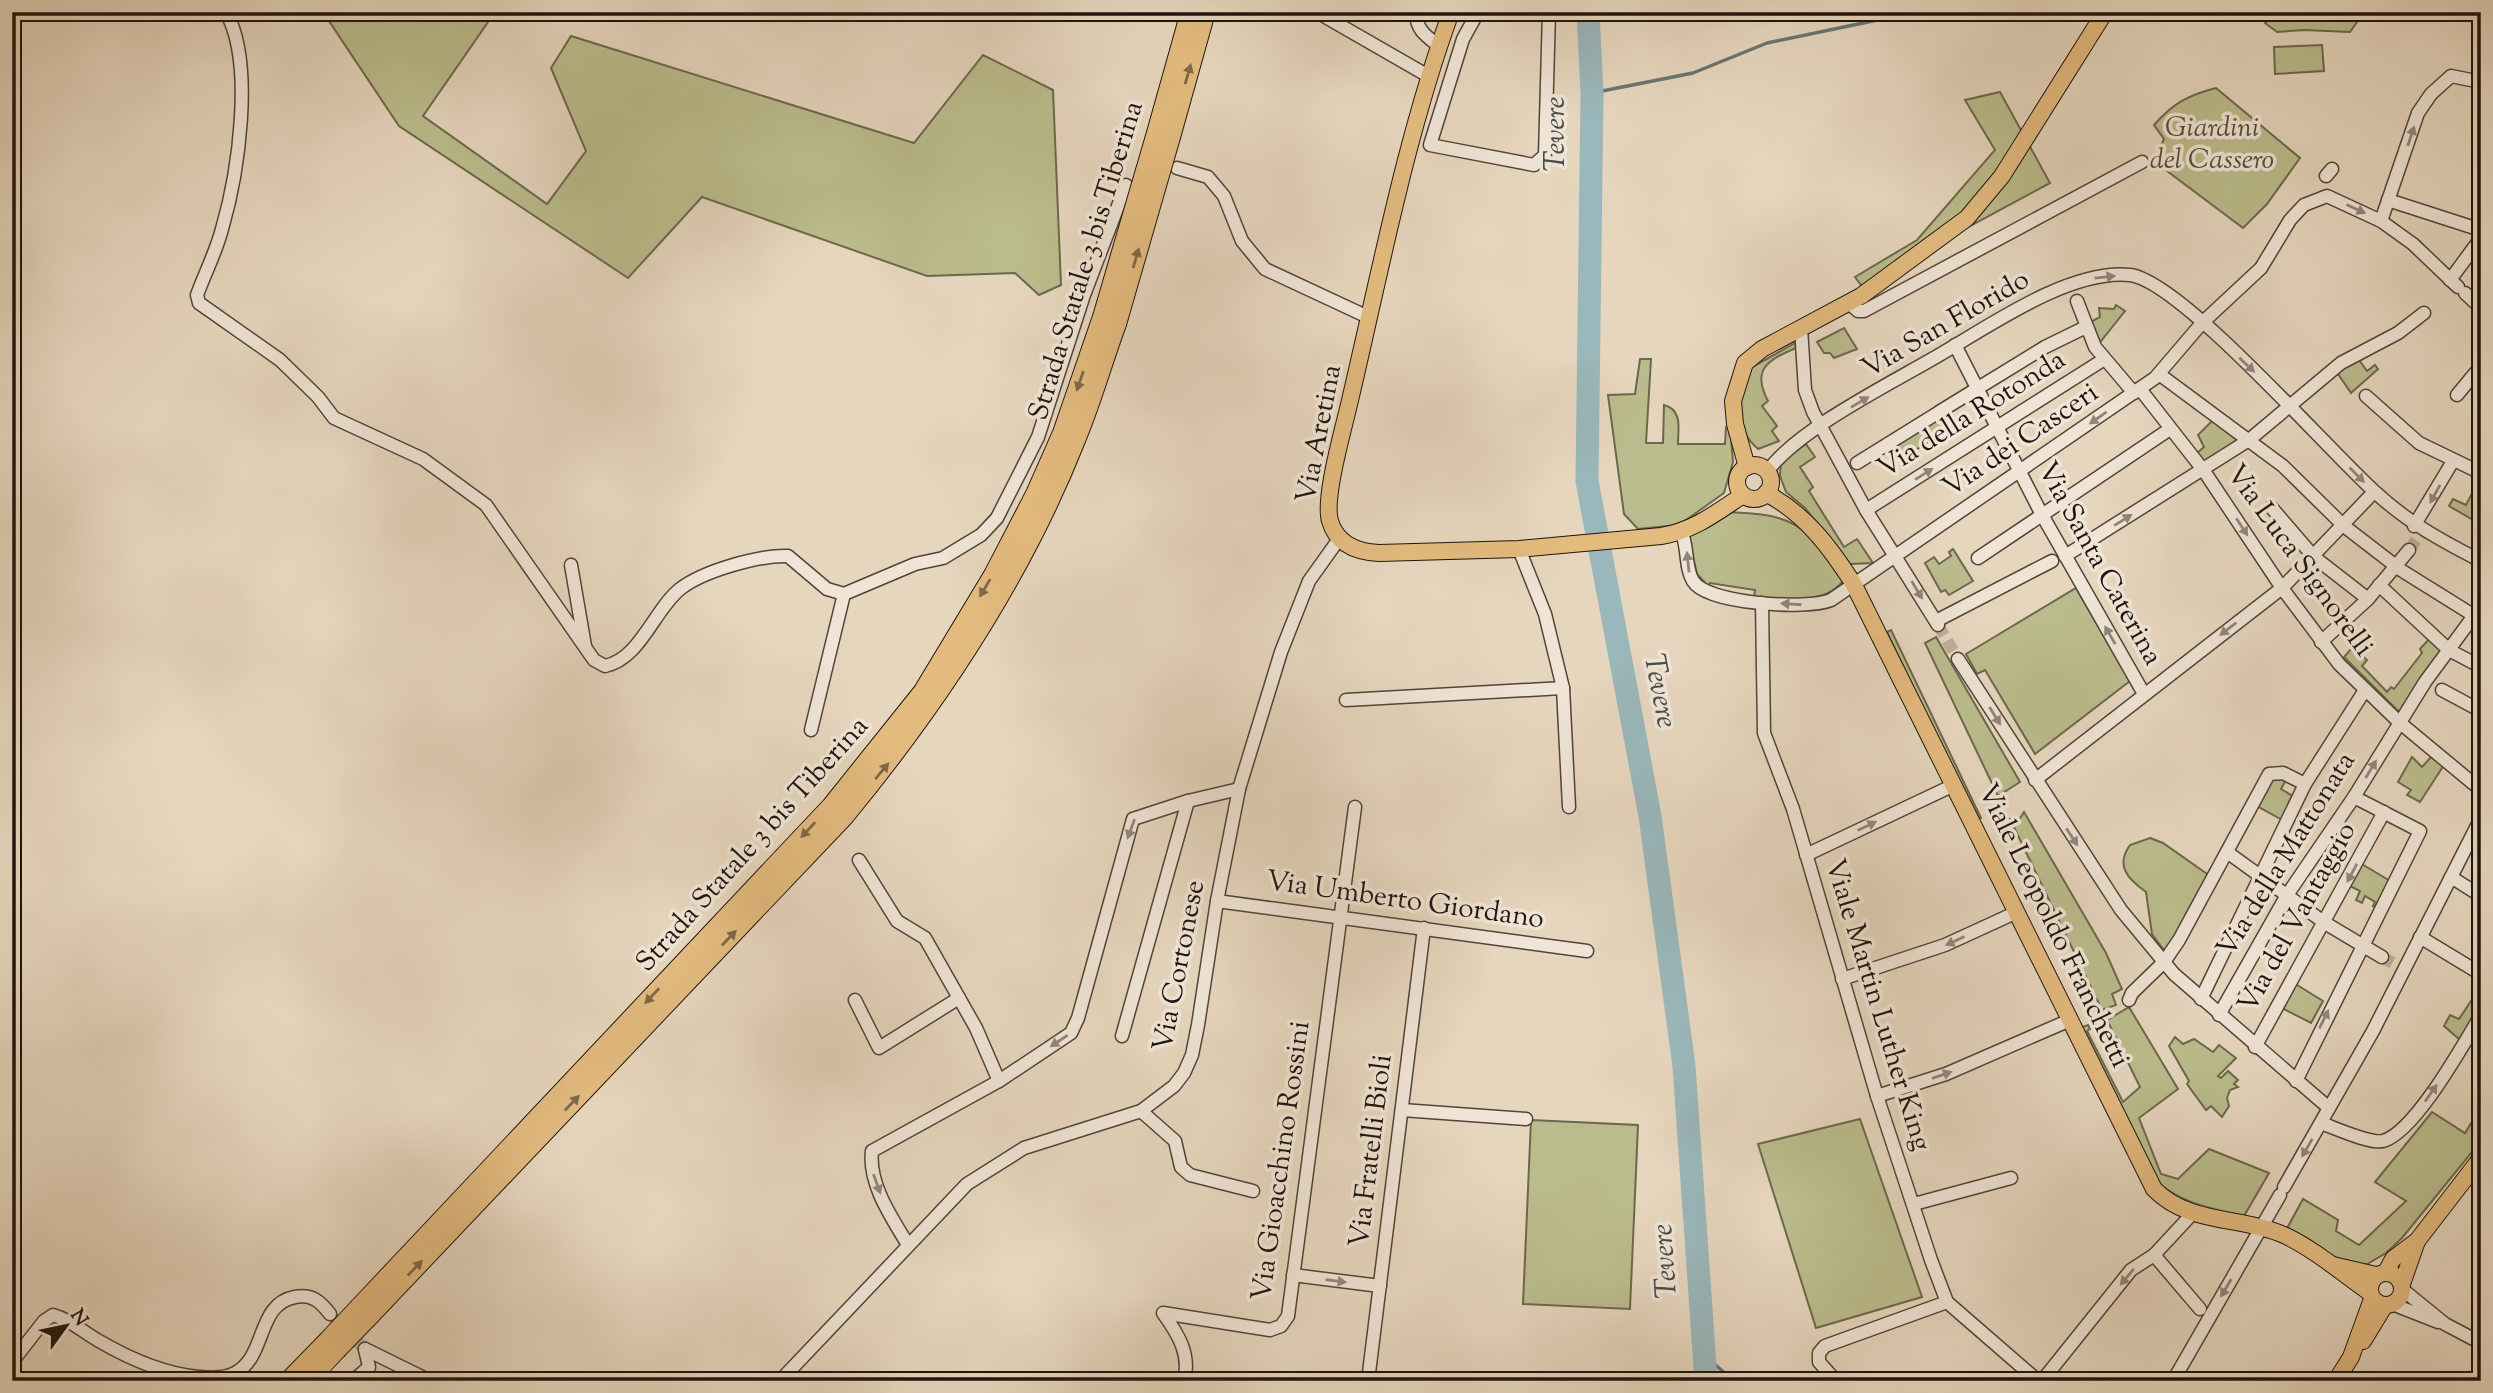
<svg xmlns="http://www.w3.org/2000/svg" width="2493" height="1393" viewBox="0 0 2493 1393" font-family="'Sorts Mill Goudy',serif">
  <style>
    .green { fill: #bbbc8d; stroke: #6c684d; stroke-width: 2 }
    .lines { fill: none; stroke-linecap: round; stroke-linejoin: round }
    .stream { stroke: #687675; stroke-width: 3.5 }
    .river { stroke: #9ab7bb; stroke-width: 23 }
    .minor-tunnel { stroke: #beaf9b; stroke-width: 12; stroke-dasharray: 12 6; stroke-linecap: butt }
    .minor-casing { stroke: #504439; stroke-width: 15 }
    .major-casing { stroke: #1e140d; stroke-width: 18 }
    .highway-casing { stroke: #1e140d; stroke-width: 20 }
    .minor { stroke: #efe4d5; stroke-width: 12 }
    .major { stroke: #e3bb7f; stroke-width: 16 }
    .highway { stroke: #e3bb7f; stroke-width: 18 }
    .highway-bridge-casing { stroke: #1e140d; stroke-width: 20; stroke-linecap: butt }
    .highway-bridge { stroke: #e3bb7f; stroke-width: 18 }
    .oneway { fill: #806846 }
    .oneway2 { fill: #91867b }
    .labels { text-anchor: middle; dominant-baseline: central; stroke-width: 7; stroke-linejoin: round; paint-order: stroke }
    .park-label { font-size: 28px; font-style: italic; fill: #554f3a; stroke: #efe4d5 }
    .street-label { font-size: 28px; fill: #1e140d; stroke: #efe4d5 }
    .water-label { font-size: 30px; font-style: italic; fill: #494d4a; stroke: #efe4d5 }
  </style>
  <rect width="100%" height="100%" fill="#e6d6be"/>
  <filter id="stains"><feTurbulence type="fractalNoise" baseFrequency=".00286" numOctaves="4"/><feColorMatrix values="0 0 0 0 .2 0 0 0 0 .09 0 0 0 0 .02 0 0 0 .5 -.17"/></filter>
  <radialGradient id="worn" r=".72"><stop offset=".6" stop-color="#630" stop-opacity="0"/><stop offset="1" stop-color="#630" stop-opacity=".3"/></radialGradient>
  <g class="green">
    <polygon points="323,12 495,12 423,116 547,204 586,151 551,68 571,36 914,143 983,55 1053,90 1061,285 1039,295 1015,273 927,276 702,197 628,278 399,126"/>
    <polygon points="2276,12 2364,12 2350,32 2304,30 2277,32 2265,23"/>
    <polygon points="2322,45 2324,71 2275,74 2274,47"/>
    <path d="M 2216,88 L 2300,158 L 2267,204 L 2243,228 L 2159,165 L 2163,162 L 2159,150 L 2164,139 L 2154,125 C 2173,103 2189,95 2216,88 Z"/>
    <polygon points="2000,92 2050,183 1944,240 1864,289 1855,277 1917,240 1995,150 1965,100"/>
    <polygon points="2116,305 2125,311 2097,346 2087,324 2100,317 2099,308 2114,309"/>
    <polygon points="1844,328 1857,349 1834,358 1830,353 1824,353 1817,342"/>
    <path d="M 1795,343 L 1796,348 C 1768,360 1751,369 1768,401 L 1762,406 L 1777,426 L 1772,431 L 1779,441 L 1758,449 C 1732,427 1739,397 1749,369 Z"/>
    <polygon points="2357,357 2367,371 2375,365 2378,369 2351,393 2336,371"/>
    <path d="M 1640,359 L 1651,359 L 1646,443 L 1663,443 L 1664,405 C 1683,410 1678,429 1678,444 L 1725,444 L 1726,427 L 1730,426 L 1733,462 L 1724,493 L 1679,525 L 1638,529 L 1624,514 L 1608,395 L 1635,394 Z"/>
    <polygon points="1937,416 1947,431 1902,458 1894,442"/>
    <polygon points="2216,417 2244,438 2204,465 2196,454 2204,447 2198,435"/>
    <polygon points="1806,444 1815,457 1800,467 1813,487 1809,491 1844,547 1857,539 1873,563 1850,564 1805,508 1786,492 1780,476 1781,462"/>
    <polygon points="2481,476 2481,508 2473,520 2449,506 2453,499 2466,505"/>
    <path d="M 1728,512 C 1799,515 1803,524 1843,581 C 1822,607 1783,599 1754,597 L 1755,590 L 1710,583 L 1708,586 L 1697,574 L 1688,535 Z"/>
    <polygon points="1953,549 1973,581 1949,595 1945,590 1941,592 1925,563 1934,557 1939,564 1951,556 1949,552"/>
    <polygon points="2076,588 2130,681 2035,754 1985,670 1977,674 1966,654"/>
    <polygon points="1891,630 1981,818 1976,820 1887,632"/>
    <polygon points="1936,637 2020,782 1998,796 1925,643"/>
    <polygon points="2429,639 2442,649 2399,712 2344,657 2353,647 2367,660 2362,666 2387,692 2391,687 2394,689 2422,653 2420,649"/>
    <polygon points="2432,756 2444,765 2420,802 2407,795 2411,790 2398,782 2412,757 2422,767"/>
    <polygon points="2273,777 2286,780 2281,789 2296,798 2284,821 2257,806"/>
    <polygon points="2024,812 2106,953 2122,989 2112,994 2116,1005 2102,1010 2010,819 2019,820"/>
    <path d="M 2150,838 L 2163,843 L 2210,876 L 2170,949 L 2163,949 L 2152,934 L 2146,892 C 2128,879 2115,866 2130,845 Z"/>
    <polygon points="2360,863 2392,882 2377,908 2373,906 2375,902 2365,896 2362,903 2356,900 2360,891 2348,885"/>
    <polygon points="2294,983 2323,1001 2311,1023 2280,1007"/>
    <polygon points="2481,986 2481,1007 2460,1040 2444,1026 2450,1015 2459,1019"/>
    <path d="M 2129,1007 L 2178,1089 L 2139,1118 L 2161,1174 L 2178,1179 L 2209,1149 L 2269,1173 L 2244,1216 C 2212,1209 2179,1203 2155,1180 L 2080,1028 L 2088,1025 L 2090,1029 L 2087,1031 L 2123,1102 L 2140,1087 L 2107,1020 Z"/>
    <polygon points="2175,1037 2183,1044 2194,1039 2213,1052 2219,1045 2236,1058 2218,1076 2221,1078 2228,1071 2238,1080 2234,1084 2238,1087 2230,1090 2227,1098 2229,1106 2222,1117 2211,1106 2206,1110 2187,1084 2189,1081 2169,1046"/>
    <polygon points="2481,1107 2481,1141 2402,1238 2386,1253 2362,1267 2355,1268 2285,1232 2303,1199 2338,1220 2336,1231 2359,1245 2406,1201 2375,1182 2432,1112 2465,1133"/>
    <polygon points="1860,1119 1922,1297 1816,1328 1758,1144"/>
    <polygon points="1531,1120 1638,1125 1630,1309 1523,1304"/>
  </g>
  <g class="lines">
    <g class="stream">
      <polyline points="1592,93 1693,73 1767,43 1887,18 1937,12"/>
      <polyline points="1705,1356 1734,1381"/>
    </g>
    <polyline class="river" points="1588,12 1592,93 1587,481 1650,816 1684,1066 1706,1381"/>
    <g class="minor-tunnel">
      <polyline points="2409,550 2421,534"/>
      <polyline points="1938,625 1958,659"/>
      <polyline points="2382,957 2401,968"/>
      <polyline points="330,1314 365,1349"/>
    </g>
    <defs>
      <g id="minor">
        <path d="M 226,12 C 255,64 238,174 222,229 C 216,252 205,273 197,295 L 199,303 L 280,360 L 318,397 L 334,418 L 423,459 L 486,505 L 594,660 L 605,666 C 640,659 654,610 680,589 C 703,571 759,555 788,556 L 827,589 L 844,594 L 915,564 L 943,558 L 981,535 L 997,518 L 1038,437 L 1084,295 L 1126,185"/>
        <polyline points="1317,12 1430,77"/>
        <path d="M 1416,12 C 1416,30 1426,36 1439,46"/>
        <polyline points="1478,12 1463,39 1430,145 1534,165 1545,155 1549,12"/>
        <polyline points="1177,168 1208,177 1224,196 1242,241 1265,269 1368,317"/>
        <polyline points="2326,176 2332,169"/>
        <polyline points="2388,200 2481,230"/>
        <polyline points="2381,221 2418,113 2431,94 2451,76 2481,82"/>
        <polyline points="2450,280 2481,238"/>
        <polyline points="2465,293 2481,308"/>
        <polyline points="2077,301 2095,347 2134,393"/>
        <polyline points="1849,303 1858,311 1864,311 2142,162"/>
        <polyline points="1801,328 1805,390 1813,412 1866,510 1938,625"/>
        <polyline points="1955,345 2041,513 2144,694"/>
        <polyline points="2159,374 2283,466 2344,526 2401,570"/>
        <polyline points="2140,389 2204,471 2282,588 2339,664 2399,722 2481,790"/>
        <polyline points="2457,395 2481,366"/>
        <polyline points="2366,396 2419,443 2481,473"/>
        <polyline points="1939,412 2045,347 2086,327"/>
        <polyline points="1857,463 1936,414"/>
        <path d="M 1767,472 C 1798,428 1898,380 1946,351 C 1995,322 2072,269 2130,275 C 2181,281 2329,451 2375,492 C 2407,522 2442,541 2481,561"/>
        <polyline points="2271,507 2314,557 2368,599"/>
        <polyline points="1866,510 2103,360"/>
        <polyline points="2414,526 2453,461"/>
        <path d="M 1682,533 C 1688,548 1685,568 1693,581 C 1707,604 1807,610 1831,600 L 2155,378 L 2202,323 L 2261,268 L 2290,220 L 2304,205 L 2327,196 L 2381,221 L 2413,244 L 2458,287"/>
        <polyline points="1519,549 1545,614 1563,688 1569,807"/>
        <polyline points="2065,556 2249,440 2341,363 2398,333 2424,313"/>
        <polyline points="1978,558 2170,429"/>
        <polyline points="571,565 585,646"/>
        <polyline points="2404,572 2481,620"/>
        <polyline points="2379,585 2449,650 2481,667"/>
        <polyline points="1762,603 1764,733 1793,809 1877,1096 1931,1260 1947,1302 2038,1381"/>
        <polyline points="1936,621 2052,561"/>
        <polyline points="2321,642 2368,599 2409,550"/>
        <polyline points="1958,659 2121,910 2174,974 2329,1108"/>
        <polyline points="2442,690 2481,711"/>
        <polyline points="1346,700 1563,688"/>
        <polyline points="811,730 844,594"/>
        <polyline points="2035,780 2282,588 2374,492"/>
        <polyline points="2227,852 2325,923 2382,957"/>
        <polyline points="1806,855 1954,785"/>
        <polyline points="859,860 897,921 925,938 976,1028 999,1081"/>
        <polyline points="2451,877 2481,896"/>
        <polyline points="1217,901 1587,951"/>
        <polyline points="2420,937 2481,974"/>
        <polyline points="1842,979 1945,945 2017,912"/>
        <polyline points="2201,999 2305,784 2365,690"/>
        <polyline points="855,1000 879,1048 959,998"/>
        <polyline points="2129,1000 2132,993 2164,962 2179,940 2269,774 2283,773 2305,784"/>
        <polyline points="2219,1015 2287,895 2354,797 2425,682 2481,606"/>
        <polyline points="1122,1036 1188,801"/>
        <polyline points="2255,1047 2384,812"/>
        <polyline points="2296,1081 2420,831 2354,797"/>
        <polyline points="1877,1096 1946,1074 2070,1020"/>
        <polyline points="1402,1110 1526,1119"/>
        <polyline points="1141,1111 1175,1141 1181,1167 1190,1175 1253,1191"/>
        <path d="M 2321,1123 C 2335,1128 2370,1144 2383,1141 C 2415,1132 2463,1045 2481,1015"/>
        <polyline points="2284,1187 2373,1031 2481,818"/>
        <polyline points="1914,1204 2011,1178"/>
        <path d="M 908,1245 C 892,1218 868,1184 872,1151 L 999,1081 L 1071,1033 L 1078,1018 L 1133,819 L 1188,801 L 1239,789"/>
        <polyline points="2154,1255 2200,1309"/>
        <polyline points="1293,1275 1380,1286"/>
        <polyline points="2402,1289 2445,1324 2481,1343"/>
        <polyline points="2392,1304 2438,1322"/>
        <polyline points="365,1349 430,1381"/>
        <path d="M 12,1362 L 44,1321 L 53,1315 C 71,1320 83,1332 99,1341 C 130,1359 163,1374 199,1377 C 210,1378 225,1379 235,1373 C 267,1357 256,1304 295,1297 C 312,1294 320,1301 330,1314"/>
        <polyline points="353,1381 369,1367 365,1349"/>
        <polyline points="780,1381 967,1184 1024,1148 1141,1111 1174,1086 1184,1073 1192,1055 1198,1025 1217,901 1239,789 1281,652 1309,581 1339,539"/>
        <path d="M 1184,1381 C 1191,1354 1178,1334 1163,1313 L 1270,1330 L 1281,1326 L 1288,1316 L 1355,807"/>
        <polyline points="1368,1381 1424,928"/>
        <polyline points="1836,1381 1819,1362 1819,1353 1825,1346 1947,1302"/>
        <polyline points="2038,1381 2046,1376 2131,1270 2154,1255 2193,1213"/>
        <polyline points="2173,1381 2280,1195"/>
      </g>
      <g id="major">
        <path d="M 1451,12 C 1406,136 1381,268 1351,396 C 1345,424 1323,497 1330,521 C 1337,545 1358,552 1379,553 L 1519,549 L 1661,536 C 1693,531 1716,513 1743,495"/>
        <circle cx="1754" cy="482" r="17"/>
        <polyline points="1747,467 1735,424 1733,401 1745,363 1762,349 1861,296 1967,218 2002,176 2105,12"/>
        <path d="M 1766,493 C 1806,515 1829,546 1853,583 L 2154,1189 C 2189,1225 2241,1216 2284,1235 C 2314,1249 2342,1273 2369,1292"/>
        <polyline points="2333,1265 2376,1275"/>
        <polyline points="2386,1272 2393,1259 2417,1241"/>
        <circle cx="2386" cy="1289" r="16"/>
        <polyline points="2402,1284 2417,1241 2481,1158"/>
        <polyline points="2363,1341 2385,1305"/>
        <polyline points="2336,1381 2351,1357 2372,1299"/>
      </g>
      <g id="highway">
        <polyline points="1156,133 1190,12"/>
        <polyline points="1171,137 1206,12"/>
        <polyline points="359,1307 831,806 923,691 993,575 1035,494 1062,433 1102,317"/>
        <path d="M 368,1318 L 845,816 C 938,703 1022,577 1076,440 C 1092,402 1103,362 1117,324"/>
        <polyline points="288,1381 328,1340"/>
        <polyline points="308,1381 337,1350"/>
      </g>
    </defs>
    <use href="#minor" class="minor-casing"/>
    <use href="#major" class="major-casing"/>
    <use href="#highway" class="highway-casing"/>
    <use href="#minor" class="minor"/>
    <use href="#major" class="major"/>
    <use href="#highway" class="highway"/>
    <defs>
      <g id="highway-bridge">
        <polyline points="1102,317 1156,133"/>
        <polyline points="1117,324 1171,137"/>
        <polyline points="328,1340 359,1307"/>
        <polyline points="337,1350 368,1318"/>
      </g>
    </defs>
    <use href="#highway-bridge" class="highway-bridge-casing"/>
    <use href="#highway-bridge" class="highway-bridge"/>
  </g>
  <defs><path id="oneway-solid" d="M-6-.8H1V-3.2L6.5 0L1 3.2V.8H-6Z" transform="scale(1.75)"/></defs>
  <g class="oneway">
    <use href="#oneway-solid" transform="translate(1188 74) rotate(-74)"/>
    <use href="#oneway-solid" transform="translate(1136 258) rotate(-74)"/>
    <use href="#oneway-solid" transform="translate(1080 381) rotate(109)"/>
    <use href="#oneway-solid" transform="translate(985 588) rotate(120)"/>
    <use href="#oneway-solid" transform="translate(882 771) rotate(-50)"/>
    <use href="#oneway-solid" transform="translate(808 830) rotate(133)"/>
    <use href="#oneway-solid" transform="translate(729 938) rotate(-46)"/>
    <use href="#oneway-solid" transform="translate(652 996) rotate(133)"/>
    <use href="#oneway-solid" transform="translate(572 1103) rotate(-46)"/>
    <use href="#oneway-solid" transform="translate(415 1268) rotate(-46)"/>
  </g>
  <g class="oneway2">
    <use href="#oneway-solid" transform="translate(2411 136) rotate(-72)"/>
    <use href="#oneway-solid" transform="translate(2356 209) rotate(25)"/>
    <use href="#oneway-solid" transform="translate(2105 277) rotate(-6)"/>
    <use href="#oneway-solid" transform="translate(2247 365) rotate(43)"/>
    <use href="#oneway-solid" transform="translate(1860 402) rotate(-31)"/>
    <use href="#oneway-solid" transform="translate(2098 418) rotate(145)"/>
    <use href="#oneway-solid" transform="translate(1924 474) rotate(-32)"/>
    <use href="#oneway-solid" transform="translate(2357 475) rotate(45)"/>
    <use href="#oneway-solid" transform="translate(2435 494) rotate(119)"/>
    <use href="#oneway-solid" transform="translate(2123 520) rotate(-32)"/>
    <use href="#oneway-solid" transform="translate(2242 527) rotate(57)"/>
    <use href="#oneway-solid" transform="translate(1688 562) rotate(-96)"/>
    <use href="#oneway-solid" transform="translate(1917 590) rotate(59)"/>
    <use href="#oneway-solid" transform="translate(1791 604) rotate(-176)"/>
    <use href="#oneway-solid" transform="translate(2228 629) rotate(142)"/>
    <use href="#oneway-solid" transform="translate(2110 635) rotate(-120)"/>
    <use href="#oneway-solid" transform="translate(1995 716) rotate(58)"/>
    <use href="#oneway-solid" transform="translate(2371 769) rotate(-59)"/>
    <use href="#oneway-solid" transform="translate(1867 826) rotate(-26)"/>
    <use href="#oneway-solid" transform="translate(1131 829) rotate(110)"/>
    <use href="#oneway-solid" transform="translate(2072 837) rotate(57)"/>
    <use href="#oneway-solid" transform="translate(2352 873) rotate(118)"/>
    <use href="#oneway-solid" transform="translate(1955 941) rotate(155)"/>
    <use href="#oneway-solid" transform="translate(2324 1019) rotate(-64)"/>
    <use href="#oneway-solid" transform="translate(1059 1041) rotate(146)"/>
    <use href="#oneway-solid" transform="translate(1942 1075) rotate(-19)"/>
    <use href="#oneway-solid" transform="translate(2431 1093) rotate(-55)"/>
    <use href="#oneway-solid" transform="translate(2307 1148) rotate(120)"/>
    <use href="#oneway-solid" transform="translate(877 1184) rotate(70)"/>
    <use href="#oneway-solid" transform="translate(2127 1277) rotate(130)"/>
    <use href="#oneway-solid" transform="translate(1336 1281) rotate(7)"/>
    <use href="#oneway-solid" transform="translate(2226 1288) rotate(121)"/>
  </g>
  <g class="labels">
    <g class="park-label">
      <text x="2212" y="129">Giardini<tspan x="2212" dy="32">del Cassero</tspan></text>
    </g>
    <g class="street-label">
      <text transform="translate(1087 261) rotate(-73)">Strada Statale 3 bis Tiberina</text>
      <text transform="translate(1946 325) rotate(-30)">Via San Florido</text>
      <text transform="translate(1972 415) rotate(-32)">Via della Rotonda</text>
      <text transform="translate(1320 434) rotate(-79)">Via Aretina</text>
      <text transform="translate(2021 441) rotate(-34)">Via dei Casceri</text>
      <text transform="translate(2299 561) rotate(54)">Via Luca Signorelli</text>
      <text transform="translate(2099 564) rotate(61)">Via Santa Caterina</text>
      <text transform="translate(753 845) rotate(-48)">Strada Statale 3 bis Tiberina</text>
      <text transform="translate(2287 855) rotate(-58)">Via della Mattonata</text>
      <text transform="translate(1405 901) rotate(8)">Via Umberto Giordano</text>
      <text transform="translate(2298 918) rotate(-61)">Via del Vantaggio</text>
      <text transform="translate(2053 926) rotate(64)">Viale Leopoldo Franchetti</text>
      <text transform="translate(1180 966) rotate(-79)">Via Cortonese</text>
      <text transform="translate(1877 1005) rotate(73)">Viale Martin Luther King</text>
      <text transform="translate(1372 1151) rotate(-83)">Via Fratelli Bioli</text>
      <text transform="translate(1282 1161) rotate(-82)">Via Gioacchino Rossini</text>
    </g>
    <g class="water-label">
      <text transform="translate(1556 134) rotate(-90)">Tevere</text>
      <text transform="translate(1659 691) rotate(79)">Tevere</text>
      <text transform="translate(1666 1261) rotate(-94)">Tevere</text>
    </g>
  </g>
  <rect width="2493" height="1393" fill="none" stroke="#e6d6be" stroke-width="42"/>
  <rect x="14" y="14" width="2465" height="1365" fill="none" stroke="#1e140d" stroke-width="3.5"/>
  <rect x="21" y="21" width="2451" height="1351" fill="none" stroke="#1e140d" stroke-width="2"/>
  <g transform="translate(66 1326) rotate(57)" stroke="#efe4d5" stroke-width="5" paint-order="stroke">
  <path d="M0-5L12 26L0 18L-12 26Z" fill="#1e140d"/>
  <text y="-10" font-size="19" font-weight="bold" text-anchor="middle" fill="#1e140d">N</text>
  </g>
  <rect width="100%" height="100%" filter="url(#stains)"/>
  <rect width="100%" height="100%" fill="url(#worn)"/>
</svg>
